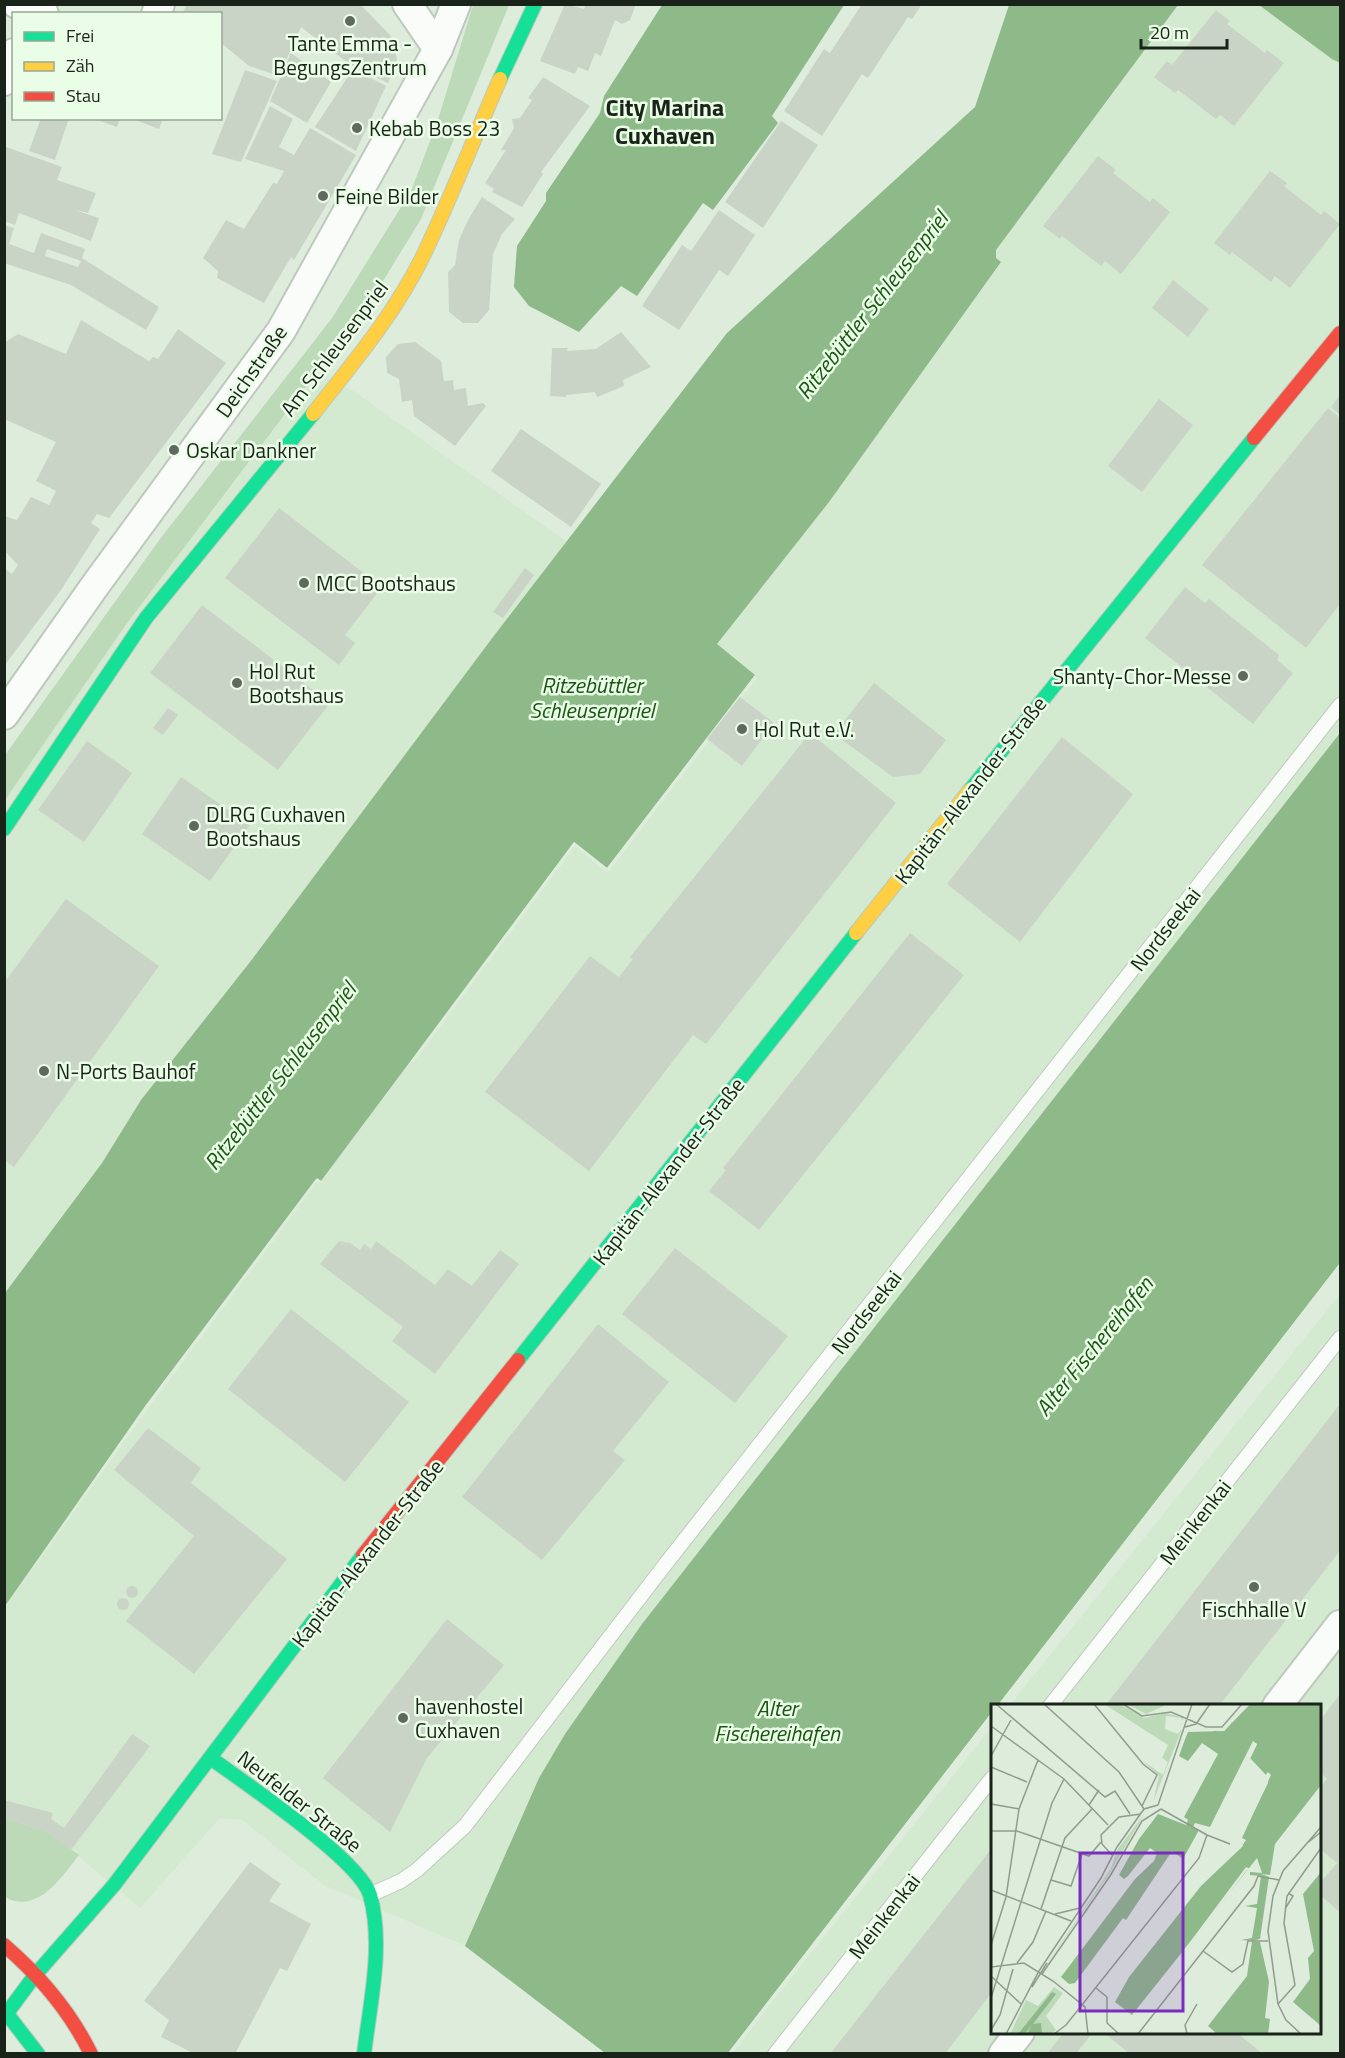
<svg xmlns="http://www.w3.org/2000/svg" width="1345" height="2058" viewBox="0 0 1345 2058" font-family="'Titillium Web',sans-serif">
  <style>
    .built { fill: #d3ead0 }
    .green { fill: #bcdab8 }
    .water { fill: #8eb988 }
    .pier { fill: #deecdc }
    .building { fill: #c9d4c7; fill-rule: evenodd }
    .lines { fill: none; stroke-linecap: round; stroke-linejoin: round }
    .lane-casing { stroke: #bec9bd; stroke-width: 16 }
    .street-casing { stroke: #bec9bd; stroke-width: 32 }
    .fast-casing { stroke: #bec9bd; stroke-width: 16 }
    .slow-casing { stroke: #bec9bd; stroke-width: 16 }
    .jam-casing { stroke: #bec9bd; stroke-width: 16 }
    .lane { stroke: #fafcfa; stroke-width: 14 }
    .street { stroke: #fafcfa; stroke-width: 28 }
    .fast { stroke: #16e098; stroke-width: 14 }
    .slow { stroke: #ffcf43; stroke-width: 14 }
    .jam { stroke: #f24e42; stroke-width: 14 }
    .poi-dot { fill: #5f695d; stroke: #eafee7; stroke-width: 2 }
    .labels { text-anchor: middle; dominant-baseline: central; stroke-width: 5; stroke-linejoin: round; paint-order: stroke }
    .poi-label { font-size: 21px; fill: #1a2319; stroke: #eafee7; text-anchor: start }
    .street-label { font-size: 21px; fill: #1a2319; stroke: #eafee7 }
    .water-label { font-size: 22px; font-style: italic; fill: #1c5415; stroke: #eafee7 }
    .quarter-label { font-size: 24px; font-weight: bold; fill: #1a2319; stroke: #eafee7 }
    .inset-river { fill: none; stroke: #8eb988; stroke-width: 3 }
    .inset-road { fill: none; stroke: #909c8e; stroke-width: 1.5 }
    .view { fill: #7b2cbf; fill-opacity: 0.15; stroke: #7b2cbf; stroke-width: 3 }
    .inset-edge { fill: none; stroke: #1a2319; stroke-width: 3 }
  </style>
  <rect width="100%" height="100%" fill="#deecdc"/>
  <g class="built">
    <polygon points="1178,5 1259,5 1340,63 1340,733 642,1624 565,1734 539,1778 465,1946 324,1885 242,1820 220,1818 140,1908 71,1850 5,1818 5,1606 146,1405 317,1178 321,1181 574,842 607,868 754,675 717,645 829,502 1001,262 996,258 996,250"/>
    <polygon points="317,373 352,390 567,542 250,962 141,1100 102,1163 5,1293 5,800 125,626"/>
    <polygon points="1340,1294 1340,2053 730,2054 992,1727 992,2032 1320,2032 1320,1706 1010,1705"/>
  </g>
  <g class="green">
    <polygon points="473,5 509,5 421,219 372,299 125,626 5,800 5,755 160,539 332,318 411,191 437,123"/>
    <path d="M 5,1818 L 45,1831 L 79,1855 C 61,1878 37,1915 5,1897 Z"/>
  </g>
  <g class="water">
    <polygon points="662,5 844,5 772,116 778,123 713,210 703,203 637,296 621,286 579,332 529,306 514,287 517,246 546,201 546,193 600,113 604,96"/>
    <polygon points="1009,5 1178,5 996,250 996,258 1001,262 829,502 717,644 755,675 607,868 574,842 321,1181 316,1179 146,1405 5,1606 5,1293 102,1163 141,1100 250,962 493,637 727,333 975,107"/>
    <polygon points="1259,5 1340,5 1340,63 1332,59"/>
    <polygon points="1340,733 1340,1263 998,1705 992,1706 992,1712 728,2053 605,2053 465,1946 539,1778 565,1734 642,1624"/>
  </g>
  <g class="pier">
    <polygon points="755,675 757,678 609,871 605,871 575,846 413,1063 411,1061 574,842 607,868"/>
    <polygon points="317,1178 324,1183 317,1182 149,1407 4,1609 146,1405"/>
    <polygon points="1340,1263 1340,1268 1001,1706 998,1705"/>
    <polygon points="992,1712 992,1717 732,2054 728,2053"/>
  </g>
  <g class="building">
    <polygon points="187,4 360,4 391,36 397,59 388,83 348,63 301,27 279,76 249,66 220,42 220,14 182,14"/>
    <polygon points="565,4 584,9 586,4 636,4 630,20 622,24 615,20 601,56 595,53 588,71 578,67 575,74 540,61"/>
    <polygon points="862,4 922,4 912,19 908,17 868,78 862,74 822,136 784,111 824,49 830,53"/>
    <polygon points="1216,10 1230,21 1227,24 1265,53 1267,50 1284,63 1234,126 1220,115 1216,119 1178,90 1175,93 1154,77 1167,61 1172,65"/>
    <polygon points="291,53 331,82 307,123 270,101"/>
    <polygon points="353,69 386,86 356,151 315,127"/>
    <polygon points="245,70 277,81 241,162 212,154"/>
    <polygon points="543,77 590,106 541,172 543,174 522,207 492,192 494,189 485,183 506,150 501,150 514,128 512,119 520,118 532,100 528,98"/>
    <polygon points="270,106 293,119 279,147 294,155 310,128 356,155 294,260 291,257 264,303 217,278 218,271 203,258 226,220 244,229 273,183 277,184 284,171 245,159"/>
    <polygon points="41,118 69,118 55,160 29,151"/>
    <polygon points="92,118 120,118 117,127"/>
    <polygon points="139,118 163,118 159,129 138,121"/>
    <polygon points="781,121 818,145 763,228 725,202"/>
    <polygon points="6,147 62,167 57,180 96,193 88,213 75,210 99,218 91,241 19,213 15,225 4,221"/>
    <polygon points="1098,156 1116,170 1113,173 1150,202 1153,198 1170,212 1121,274 1105,261 1101,266 1062,236 1060,239 1043,226"/>
    <polygon points="1270,171 1287,183 1284,186 1321,215 1324,211 1340,224 1290,288 1275,276 1271,282 1232,252 1230,255 1214,243"/>
    <polygon points="482,197 515,219 502,234 493,254 489,310 478,323 463,323 449,312 448,272 455,265 459,240 468,220"/>
    <polygon points="719,210 755,235 728,276 719,270 679,330 642,306 682,245 691,251"/>
    <path d="M 4,225 L 14,228 L 9,244 L 34,253 L 41,233 L 85,249 L 82,258 L 159,307 L 146,330 L 71,285 L 4,263 ZM 47,249 L 81,261 L 78,267 L 45,256 Z"/>
    <polygon points="1173,280 1209,309 1188,337 1152,308"/>
    <polygon points="81,320 149,361 153,357 158,359 178,329 226,363 109,518 97,514 91,523 100,529 61,590 4,666 4,568 12,574 18,565 4,550 4,516 17,520 31,497 49,505 56,491 36,481 56,442 4,419 4,343 18,334 66,354"/>
    <polygon points="621,332 651,367 623,380 624,386 597,397 595,392 566,395 566,397 550,396 552,348 568,348 567,351 596,349"/>
    <polygon points="415,342 441,361 444,381 453,380 454,390 466,388 468,406 483,403 486,406 455,446 414,416 412,400 402,402 399,379 387,373 386,357 398,344"/>
    <polygon points="1340,395 1340,415 1331,407"/>
    <polygon points="1159,399 1193,425 1142,492 1108,466"/>
    <polygon points="1328,408 1340,418 1340,604 1306,648 1202,565"/>
    <polygon points="521,429 601,484 571,527 491,471"/>
    <polygon points="279,508 382,587 345,635 355,643 339,665 225,578"/>
    <polygon points="525,568 534,575 503,618 493,612"/>
    <polygon points="1185,587 1205,603 1209,599 1279,655 1277,660 1293,673 1253,724 1145,638"/>
    <polygon points="202,605 330,703 278,770 150,673"/>
    <polygon points="874,683 946,740 920,774 893,777 834,734"/>
    <polygon points="740,697 774,723 742,766 707,739"/>
    <polygon points="168,708 178,715 163,735 153,728"/>
    <polygon points="810,733 896,803 706,1044 693,1035 589,1171 485,1092 590,956 619,977 633,959 630,957"/>
    <polygon points="1062,737 1133,794 1020,942 947,884"/>
    <polygon points="87,741 132,773 84,842 38,810"/>
    <polygon points="181,777 250,825 210,881 142,834"/>
    <polygon points="66,899 159,966 14,1167 4,1160 4,983"/>
    <polygon points="910,933 964,975 759,1230 709,1191 726,1170 723,1168"/>
    <polygon points="339,1241 350,1243 360,1250 364,1244 371,1249 376,1241 435,1285 448,1269 472,1286 500,1250 519,1264 435,1374 392,1341 403,1327 320,1264"/>
    <polygon points="675,1248 788,1336 735,1403 622,1314"/>
    <polygon points="291,1309 409,1402 345,1482 228,1389"/>
    <polygon points="598,1324 669,1382 613,1451 625,1460 542,1560 462,1497"/>
    <polygon points="1340,1404 1340,1551 1219,1706 1105,1706"/>
    <polygon points="148,1428 201,1468 191,1483 287,1559 194,1674 126,1621 194,1536 114,1470"/>
    <circle cx="132" cy="1592" r="6"/>
    <circle cx="123" cy="1604" r="6"/>
    <polygon points="447,1619 504,1665 427,1758 390,1832 323,1778"/>
    <polygon points="1340,1694 1340,1912 1320,1895 1320,1883 1337,1863 1320,1849 1320,1787 1327,1779 1320,1772 1320,1721"/>
    <polygon points="132,1734 150,1746 71,1850 45,1831 4,1818 4,1800 53,1813 51,1819 64,1828"/>
    <polygon points="992,1848 992,1992 945,2054 830,2054"/>
    <polygon points="250,1862 281,1884 269,1901 311,1924 287,1971 280,1968 235,2054 195,2054 161,2037 169,2020 144,2001"/>
    <polygon points="1064,2032 1093,2032 1076,2054 1047,2054"/>
    <polygon points="1103,2032 1236,2032 1263,2054 1130,2054"/>
  </g>
  <g class="lines">
    <defs>
      <g id="lane">
        <polyline points="1050,1706 1340,1338"/>
        <polyline points="370,1895 401,1881 417,1870 465,1826 664,1566 1340,705"/>
        <polyline points="775,2054 992,1778"/>
      </g>
      <g id="street">
        <polyline points="17,4 44,14"/>
        <polyline points="407,4 438,49"/>
        <polyline points="156,14 160,4"/>
        <polyline points="4,81 14,53"/>
        <polyline points="4,715 94,587 281,331 438,49 456,4"/>
        <polyline points="1277,1706 1340,1625"/>
        <polyline points="1003,2054 1020,2032"/>
      </g>
      <g id="fast">
        <polyline points="500,79 535,4"/>
        <polyline points="970,790 1254,438"/>
        <polyline points="4,829 146,618 313,414"/>
        <polyline points="518,1360 856,933"/>
        <path d="M 212,1759 C 246,1784 360,1860 370,1895 C 384,1945 370,2003 364,2054"/>
        <polyline points="4,2010 38,2054"/>
        <polyline points="7,2013 36,1974 114,1885 363,1555"/>
      </g>
      <g id="slow">
        <path d="M 313,414 C 352,364 395,314 423,256 C 451,198 474,138 500,79"/>
        <polyline points="856,933 970,790"/>
      </g>
      <g id="jam">
        <polyline points="1254,438 1340,333"/>
        <polyline points="363,1555 518,1360"/>
        <path d="M 4,1945 C 40,1976 70,2011 91,2054"/>
      </g>
    </defs>
    <use href="#lane" class="lane-casing"/>
    <use href="#street" class="street-casing"/>
    <use href="#fast" class="fast-casing"/>
    <use href="#slow" class="slow-casing"/>
    <use href="#jam" class="jam-casing"/>
    <use href="#lane" class="lane"/>
    <use href="#street" class="street"/>
    <use href="#fast" class="fast"/>
    <use href="#slow" class="slow"/>
    <use href="#jam" class="jam"/>
  </g>
  <g class="poi-dot">
    <circle cx="350" cy="21" r="6"/>
    <circle cx="357" cy="128" r="6"/>
    <circle cx="323" cy="196" r="6"/>
    <circle cx="174" cy="450" r="6"/>
    <circle cx="304" cy="583" r="6"/>
    <circle cx="1243" cy="676" r="6"/>
    <circle cx="237" cy="683" r="6"/>
    <circle cx="742" cy="729" r="6"/>
    <circle cx="194" cy="826" r="6"/>
    <circle cx="44" cy="1071" r="6"/>
    <circle cx="1254" cy="1587" r="6"/>
    <circle cx="403" cy="1718" r="6"/>
  </g>
  <g class="labels">
    <g class="poi-label">
      <text x="350" y="43" text-anchor="middle">Tante Emma -<tspan x="350" dy="24">BegungsZentrum</tspan></text>
      <text x="369" y="128">Kebab Boss 23</text>
      <text x="335" y="196">Feine Bilder</text>
      <text x="186" y="450">Oskar Dankner</text>
      <text x="316" y="583">MCC Bootshaus</text>
      <text x="249" y="671">Hol Rut<tspan x="249" dy="24">Bootshaus</tspan></text>
      <text x="1231" y="676" text-anchor="end">Shanty-Chor-Messe</text>
      <text x="754" y="729">Hol Rut e.V.</text>
      <text x="206" y="814">DLRG Cuxhaven<tspan x="206" dy="24">Bootshaus</tspan></text>
      <text x="56" y="1071">N-Ports Bauhof</text>
      <text x="1254" y="1609" text-anchor="middle">Fischhalle V</text>
      <text x="415" y="1706">havenhostel<tspan x="415" dy="24">Cuxhaven</tspan></text>
    </g>
    <g class="street-label">
      <text transform="translate(334 348) rotate(-53)">Am Schleusenpriel</text>
      <text transform="translate(251 371) rotate(-55)">Deichstraße</text>
      <text transform="translate(970 790) rotate(-52)">Kapitän-Alexander-Straße</text>
      <text transform="translate(1165 929) rotate(-52)">Nordseekai</text>
      <text transform="translate(668 1171) rotate(-52)">Kapitän-Alexander-Straße</text>
      <text transform="translate(866 1312) rotate(-52)">Nordseekai</text>
      <text transform="translate(1195 1522) rotate(-52)">Meinkenkai</text>
      <text transform="translate(367 1553) rotate(-52)">Kapitän-Alexander-Straße</text>
      <text transform="translate(300 1801) rotate(38)">Neufelder Straße</text>
      <text transform="translate(884 1916) rotate(-52)">Meinkenkai</text>
    </g>
    <g class="water-label">
      <text transform="translate(872 305) rotate(-52)">Ritzebüttler Schleusenpriel</text>
      <text x="592" y="685">Ritzebüttler<tspan x="592" dy="25">Schleusenpriel</tspan></text>
      <text transform="translate(280 1076) rotate(-52)">Ritzebüttler Schleusenpriel</text>
      <text transform="translate(1094 1346) rotate(-51)">Alter Fischereihafen</text>
      <text x="777" y="1708">Alter<tspan x="777" dy="25">Fischereihafen</tspan></text>
    </g>
    <g class="quarter-label">
      <text x="665" y="107">City Marina<tspan x="665" dy="28">Cuxhaven</tspan></text>
    </g>
  </g>
  <g transform="translate(991 1704)">
    <rect width="330" height="330" fill="#deecdc"/>
    <path d="M 113,0 L 129,0 L 153,14 L 175,9 L 193,14 L 190,17 L 191,14 L 175,12 L 174,25 L 187,30 L 191,25 L 162,98 L 168,72 L 151,56 L 172,71 L 177,58 L 171,54 L 177,41 ZM 136,0 L 173,0 L 173,2 L 155,10 ZM 154,109 L 117,172 L 54,263 L 120,164 L 126,146 ZM 63,283 L 72,289 L 55,312 L 65,326 L 60,330 L 19,330 L 35,296 L 47,302 Z" fill="#bcdab8"/>
    <path d="M 259,0 L 330,0 L 330,81 L 284,140 L 279,171 L 270,170 L 278,173 L 269,235 L 261,237 L 269,238 L 278,278 L 274,314 L 279,315 L 277,330 L 226,330 L 217,322 L 256,272 L 261,237 L 250,236 L 261,234 L 266,204 L 254,202 L 266,200 L 270,172 L 259,171 L 259,168 L 271,169 L 266,154 L 141,311 L 124,298 L 138,273 L 210,182 L 252,142 L 250,134 L 277,79 L 277,68 L 275,71 L 259,54 L 266,40 L 262,38 L 219,123 L 204,119 L 202,123 L 208,126 L 192,155 L 181,147 L 135,216 L 132,214 L 84,279 L 78,280 L 70,273 L 144,175 L 163,157 L 166,149 L 159,144 L 137,172 L 133,175 L 128,171 L 148,135 L 167,110 L 195,121 L 197,116 L 193,113 L 227,50 L 211,39 L 197,57 L 188,52 L 197,27 L 233,27 ZM 330,168 L 330,322 L 302,298 L 319,275 L 317,254 L 323,247 L 312,190 ZM 61,288 L 65,290 L 42,320 L 50,319 L 51,330 L 36,330 L 41,321 L 34,330 L 27,330 Z" fill="#8eb988"/>
    <path d="M 255,0 L 259,0 L 233,27 L 197,28 L 186,50 L 196,25 L 232,24 ZM 262,37 L 266,40 L 259,55 L 274,72 L 277,68 L 280,71 L 251,134 L 255,136 L 249,145 L 248,133 L 274,74 L 257,56 L 219,123 ZM 255,163 L 259,165 L 259,171 L 256,166 L 143,313 Z" fill="#deecdc"/>
    <path class="inset-river" d="M 240,20 L 310,45 L 330,39M 241,21 L 310,43 L 330,36M 224,27 L 226,36 L 237,39 L 267,20 L 305,35 L 321,30 L 330,20"/>
    <path class="inset-road" d="M 5,0 L 114,93 L 124,87 L 139,110M 53,0 L 128,68 L 153,105M 103,0 L 152,60 L 166,71 L 151,102M 132,0 L 151,12 L 180,8 L 215,23 L 231,23 L 251,0M 0,22 L 73,75 L 117,121M 194,23 L 205,20 L 219,0M 0,52 L 20,16M 0,63 L 36,78M 0,100 L 28,105M 98,101 L 108,86M 167,101 L 201,0M 170,105 L 216,131M 0,127 L 26,127 L 98,152 L 110,138M 216,131 L 239,140M 315,140 L 330,128M 122,152 L 111,140 L 110,131 L 128,113 L 150,110M 60,176 L 80,182 L 91,150M 0,186 L 80,217M 50,205 L 74,134 L 101,105M 294,205 L 302,192 L 297,189M 64,210 L 89,204M 0,241 L 15,193 L 28,105 L 47,56M 212,247 L 241,268 L 252,260 L 257,237 L 277,237M 26,259 L 42,238 L 55,207M 0,263 L 33,259 L 62,277 L 94,303 L 97,330M 51,270 L 119,172 L 151,117 L 170,105M 1,273 L 30,300M 41,283 L 56,259M 105,284 L 116,293 L 116,319 L 128,330M 0,294 L 61,99 L 73,75M 287,300 L 304,281 L 293,219 L 296,192 L 330,144M 0,326 L 9,311 L 22,265M 15,330 L 48,267 L 110,174 L 126,143 L 153,105 L 167,101M 63,330 L 75,321 L 208,154 L 216,131M 147,330 L 263,182 L 267,172 L 288,176M 196,330 L 194,321 L 206,300M 310,330 L 295,316 L 287,300 L 277,227 L 282,192 L 292,167 L 330,123"/>
    <path class="view" d="M 89,149 L 192,149 L 192,307 L 89,307 Z"/>
    <rect width="330" height="330" class="inset-edge"/>
  </g>
  <rect width="1345" height="2058" fill="none" stroke="#1a2319" stroke-width="12"/>
  <rect x="12" y="12" width="210" height="108" fill="#eafee7" stroke="#97a695" stroke-width="1.5"/>
  <rect x="24" y="32" width="30" height="9" fill="#16e098" stroke="#97a695" stroke-width="1.5"/>
  <text x="66" y="42" font-size="18" fill="#1a2319">Frei</text>
  <rect x="24" y="62" width="30" height="9" fill="#ffcf43" stroke="#97a695" stroke-width="1.5"/>
  <text x="66" y="72" font-size="18" fill="#1a2319">Zäh</text>
  <rect x="24" y="92" width="30" height="9" fill="#f24e42" stroke="#97a695" stroke-width="1.5"/>
  <text x="66" y="102" font-size="18" fill="#1a2319">Stau</text>
  <path d="M1141 39v9h86v-9" fill="none" stroke="#1a2319" stroke-width="3"/>
  <text x="1150" y="39" font-size="18" fill="#1a2319" stroke="#eafee7" stroke-width="4.5" paint-order="stroke">20 m</text>
</svg>
